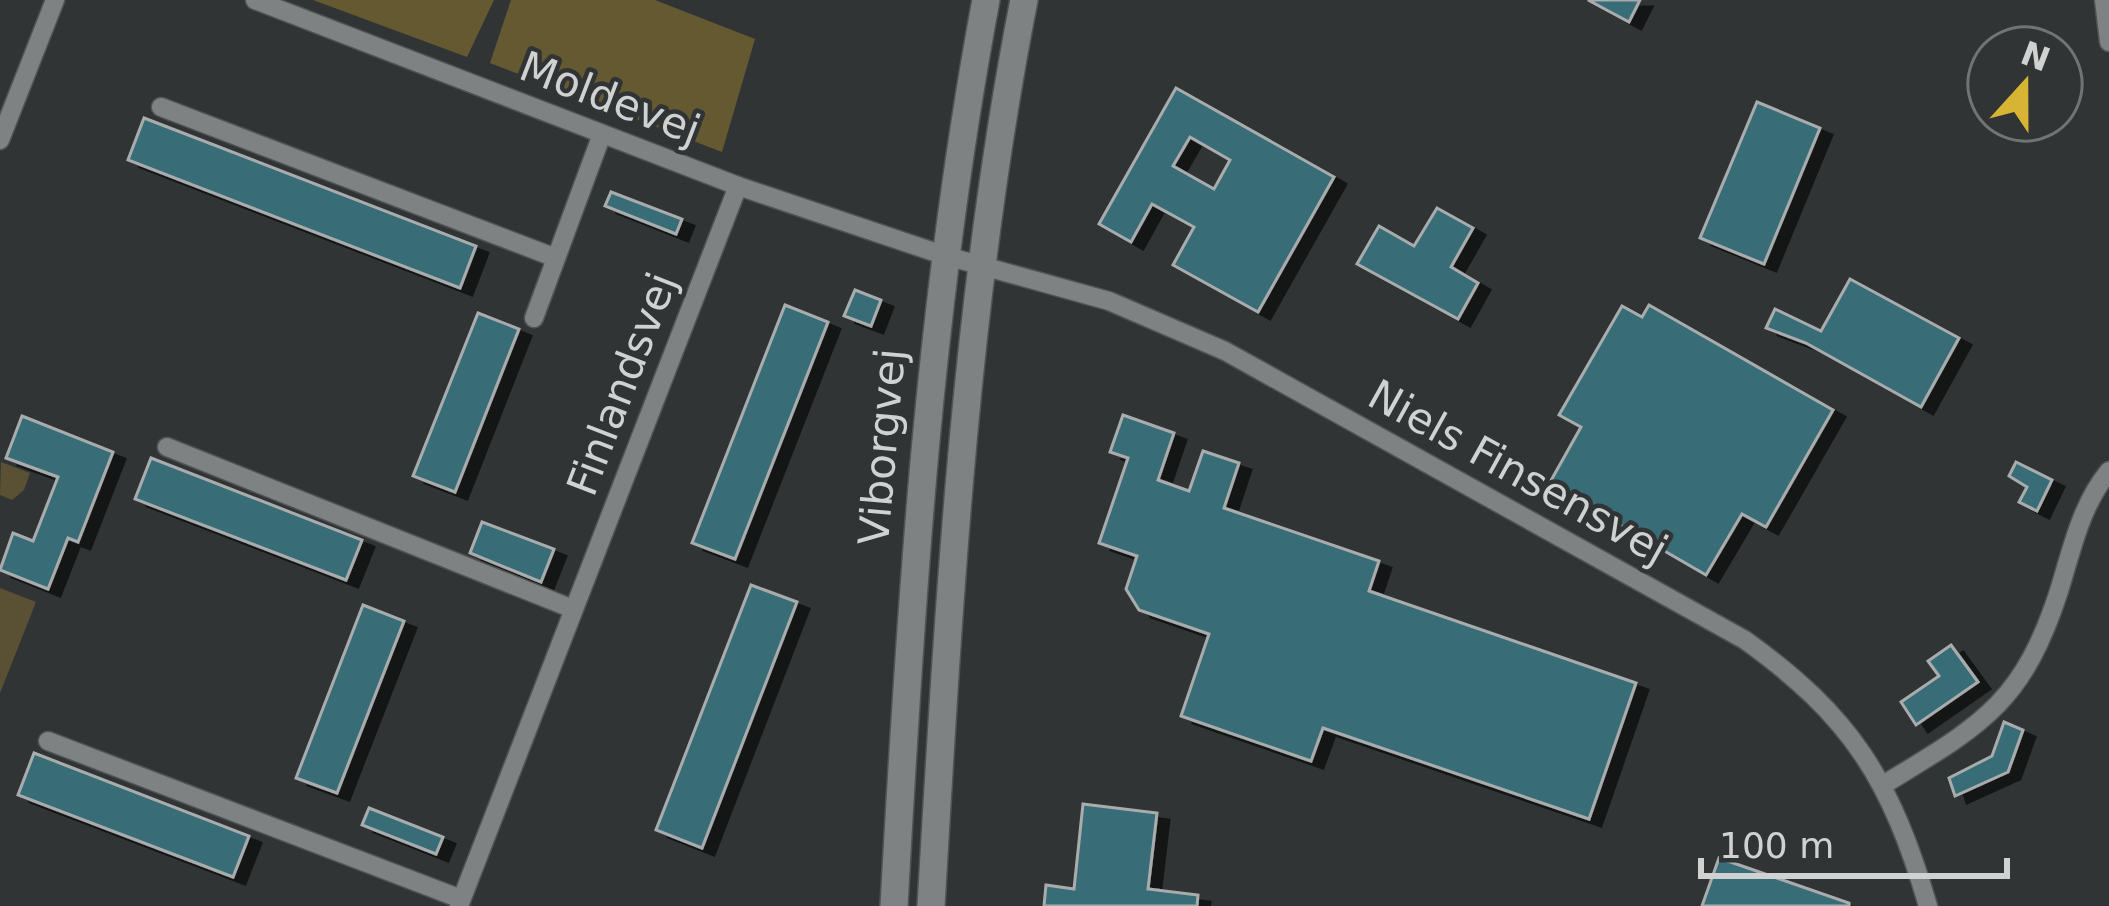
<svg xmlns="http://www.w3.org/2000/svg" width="2109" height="906" viewBox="0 0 2109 906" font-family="'DejaVu Sans',sans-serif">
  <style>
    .green { fill: #5a5135 }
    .forest { fill: #655932 }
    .building { fill: #386c77; stroke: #a9acad; stroke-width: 3; fill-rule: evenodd; filter: url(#shadow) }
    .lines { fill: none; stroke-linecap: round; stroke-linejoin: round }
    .street-casing { stroke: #505353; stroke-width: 21 }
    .secondary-casing { stroke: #505353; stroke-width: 30 }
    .street { stroke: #7e8282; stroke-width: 18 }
    .secondary { stroke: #7e8282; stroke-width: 27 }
    .labels { text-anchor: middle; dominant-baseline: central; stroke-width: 9; stroke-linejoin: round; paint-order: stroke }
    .street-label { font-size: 42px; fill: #d0d2d2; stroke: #313435 }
  </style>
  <defs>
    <filter id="shadow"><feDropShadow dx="12" dy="7" stdDeviation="0" flood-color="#0009"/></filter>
  </defs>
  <rect width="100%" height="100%" fill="#313435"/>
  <g class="green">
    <polygon points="1,462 30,473 24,490 12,500 0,495"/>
    <polygon points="0,588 36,602 0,693"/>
  </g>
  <g class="forest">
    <polygon points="313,0 494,0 467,57"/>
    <polygon points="511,0 655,0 755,39 722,152 490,63"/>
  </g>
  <g class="building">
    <polygon points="1588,0 1640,0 1629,22"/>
    <path d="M 1176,88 L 1334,177 L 1258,312 L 1173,265 L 1194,227 L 1152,204 L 1131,242 L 1099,224 ZM 1190,137 L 1230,160 L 1214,189 L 1173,166 Z"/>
    <polygon points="1757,102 1820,128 1764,264 1700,238"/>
    <polygon points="144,118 476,246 460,288 128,160"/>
    <polygon points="611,192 682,219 676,234 605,206"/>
    <polygon points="1437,208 1473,228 1451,267 1478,283 1458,319 1357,264 1379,226 1414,246"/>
    <polygon points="1850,279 1959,338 1921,407 1806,343 1766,328 1775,309 1821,331"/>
    <polygon points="855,290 881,300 871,326 844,316"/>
    <polygon points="785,305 828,322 735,559 692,543"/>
    <polygon points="1649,305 1833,410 1766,527 1742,514 1706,575 1549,484 1581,427 1559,415 1622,306 1642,317"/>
    <polygon points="478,313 519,329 455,492 413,476"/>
    <polygon points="1123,415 1174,433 1158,480 1189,491 1203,451 1239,463 1224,508 1379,561 1369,591 1636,683 1589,819 1323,728 1311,761 1181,716 1209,634 1139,610 1126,589 1137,556 1099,543 1128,458 1110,452"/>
    <polygon points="22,416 113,452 78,542 68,538 48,589 0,570 13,533 33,541 58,477 6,458"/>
    <polygon points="151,458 362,540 346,580 135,499"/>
    <polygon points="2016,462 2052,480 2037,511 2019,502 2027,487 2009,476"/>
    <polygon points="482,522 554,549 541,582 470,553"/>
    <polygon points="751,585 797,602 702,848 656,830"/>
    <polygon points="363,605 404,621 337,793 296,778"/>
    <polygon points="1951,645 1978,682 1916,725 1901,702 1939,676 1928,661"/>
    <polygon points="2004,722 2023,730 2008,772 1955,796 1949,778 1992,756"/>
    <polygon points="34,753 249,836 233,877 18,795"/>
    <polygon points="1083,804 1157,813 1148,889 1198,895 1197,906 1044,906 1046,885 1074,889"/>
    <polygon points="369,808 443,837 436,854 362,825"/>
    <polygon points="1719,858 1849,903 1849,906 1702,906"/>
  </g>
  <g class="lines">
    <defs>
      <g id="street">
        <path d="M 255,0 L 738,186 L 943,255 L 1109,301 L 1225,351 L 1745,640 C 1852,717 1891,780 1928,906"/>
        <polyline points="2104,0 2109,42"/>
        <polyline points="161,107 556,258"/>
        <polyline points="0,140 55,0"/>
        <polyline points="534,318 602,134"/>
        <polyline points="167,447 573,609"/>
        <polyline points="48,741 461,899"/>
        <path d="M 1883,785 C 1981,725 2022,705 2059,591 C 2072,549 2081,505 2109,471"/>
        <polyline points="459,906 738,186"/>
      </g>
      <g id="secondary">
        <path d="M 894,906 C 911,599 929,303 986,0"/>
        <path d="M 931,906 C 949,602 965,300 1024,0"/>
      </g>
    </defs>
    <use href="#street" class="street-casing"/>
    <use href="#secondary" class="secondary-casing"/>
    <use href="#street" class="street"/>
    <use href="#secondary" class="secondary"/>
  </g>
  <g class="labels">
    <g class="street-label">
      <text transform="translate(610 98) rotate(21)">Moldevej</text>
      <text transform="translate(622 384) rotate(-69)">Finlandsvej</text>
      <text transform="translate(882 447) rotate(-85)">Viborgvej</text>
      <text transform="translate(1518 472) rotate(29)">Niels Finsensvej</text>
    </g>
  </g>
  <g transform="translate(2025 84) rotate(21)"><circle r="57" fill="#313435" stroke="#717374" stroke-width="3"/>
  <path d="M0-9L21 45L0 30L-21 45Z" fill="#d8b434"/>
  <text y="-18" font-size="33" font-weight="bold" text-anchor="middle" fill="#d0d2d2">N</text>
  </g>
  <path d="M1701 858v18h306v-18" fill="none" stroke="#d0d2d2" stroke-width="6"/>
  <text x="1719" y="858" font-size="36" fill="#d0d2d2" stroke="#313435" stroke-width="9" paint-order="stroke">100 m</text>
</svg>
